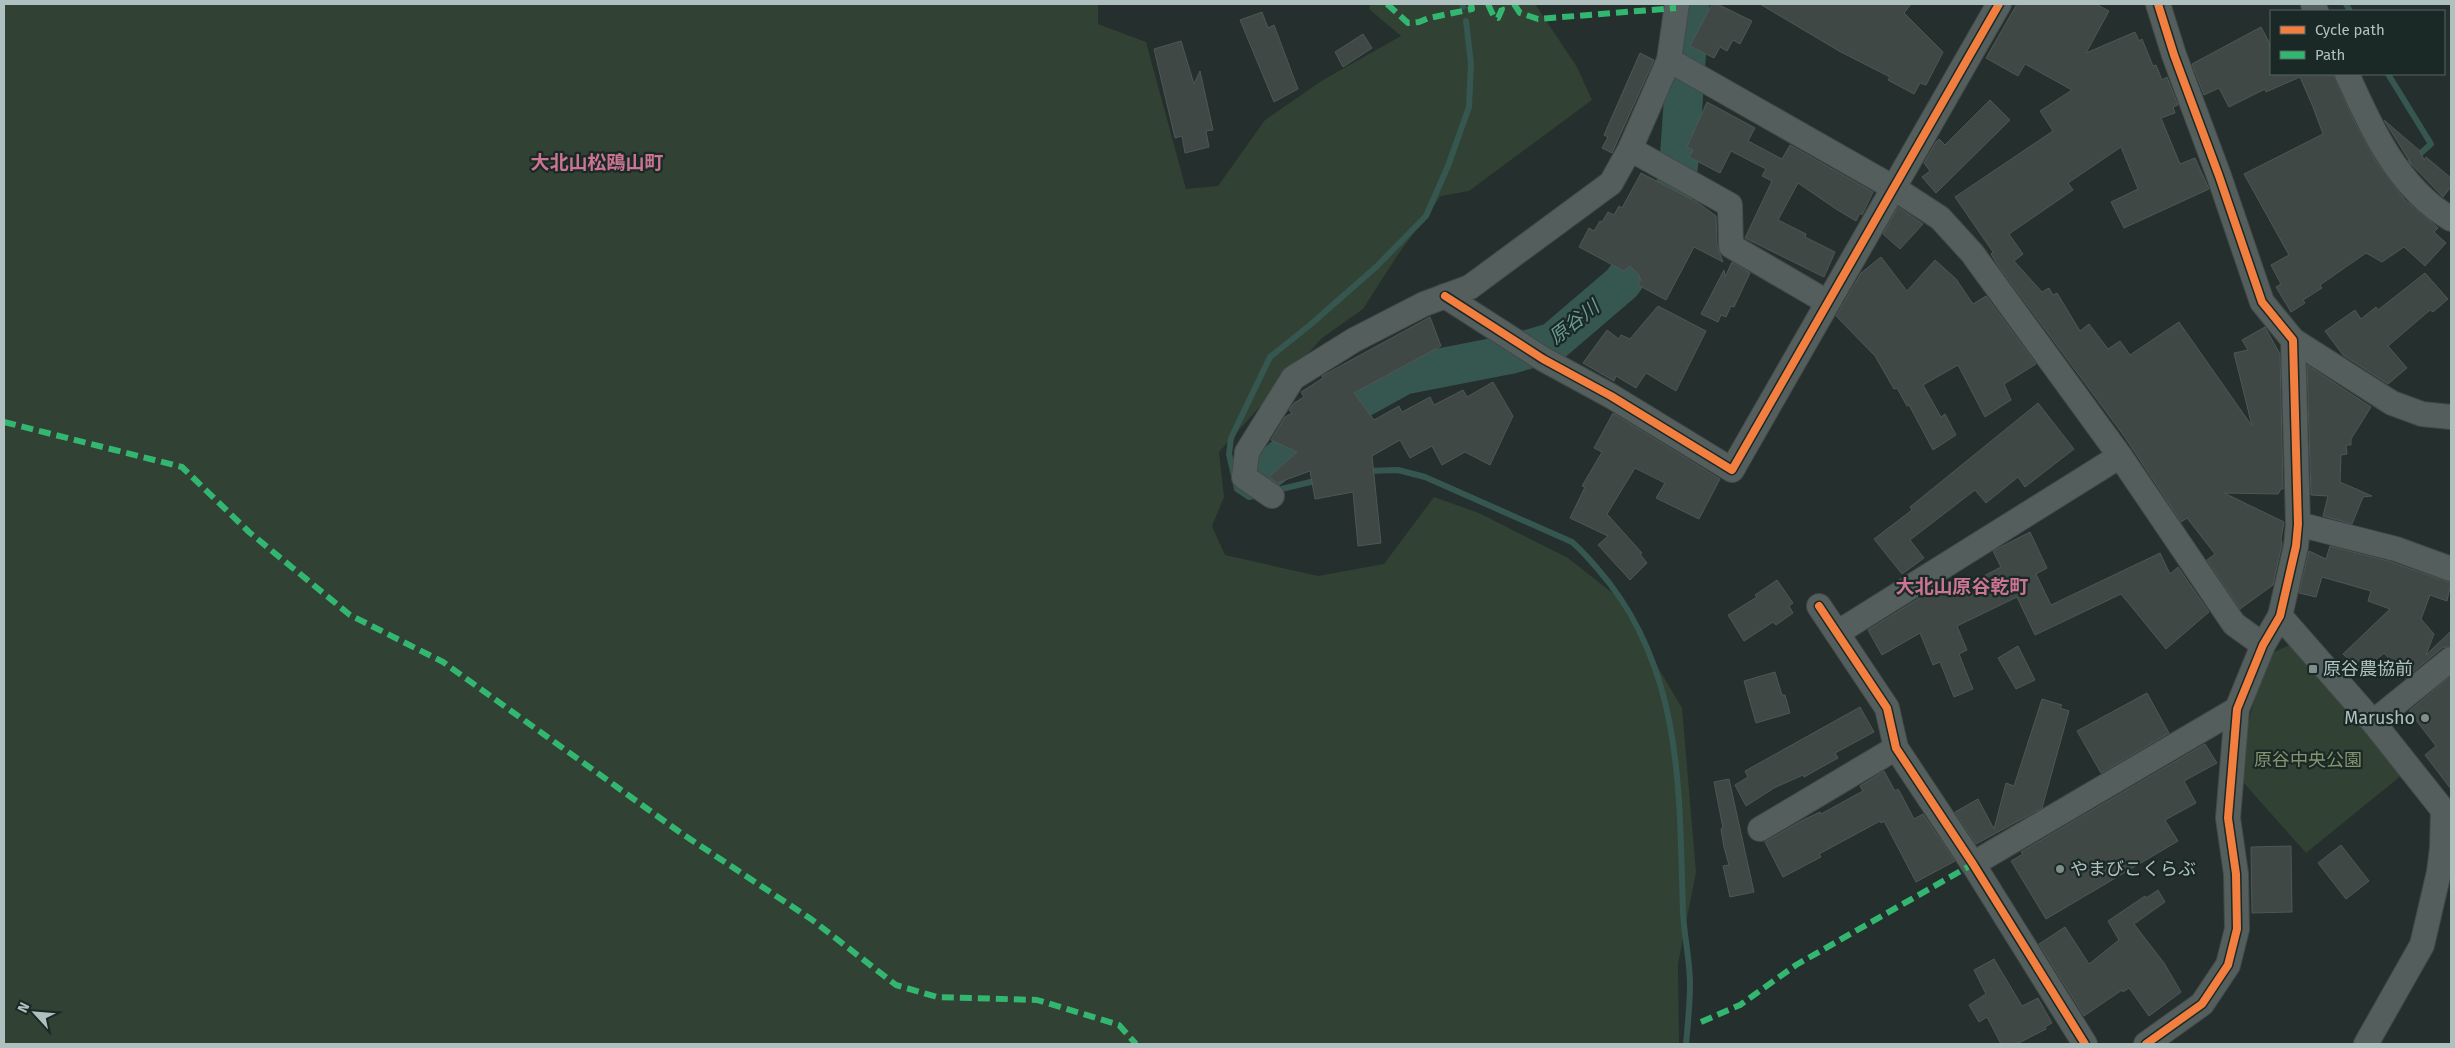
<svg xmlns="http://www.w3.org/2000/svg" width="2455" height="1048" viewBox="0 0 2455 1048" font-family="'Fira Sans','Noto Sans JP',sans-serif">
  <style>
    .green { fill: #314134 }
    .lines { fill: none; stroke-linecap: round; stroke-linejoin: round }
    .stream { stroke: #365650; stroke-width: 6 }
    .river { stroke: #365650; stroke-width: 39 }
    .building { fill: #404846; stroke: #4d5756 }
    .minor-casing { stroke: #424a49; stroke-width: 26 }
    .minor { stroke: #545e5c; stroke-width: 24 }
    .quiet { stroke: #33b770; stroke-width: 6; stroke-dasharray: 12 6; stroke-linecap: butt }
    .cycleway-casing { stroke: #1a2826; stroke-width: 11 }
    .cycleway { stroke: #f27e40; stroke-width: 8 }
    .poi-dot { fill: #7f8e8b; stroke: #1a2826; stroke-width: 2 }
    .labels { text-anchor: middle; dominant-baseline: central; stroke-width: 4.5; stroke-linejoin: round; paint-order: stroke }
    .poi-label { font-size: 18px; fill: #afc1be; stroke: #1a2826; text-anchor: start }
    .park-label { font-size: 18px; fill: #849470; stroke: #1a2826 }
    .neighbourhood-label { font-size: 19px; font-weight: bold; fill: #cb7593; stroke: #1a2826 }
    .water-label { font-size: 19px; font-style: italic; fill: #6b9c92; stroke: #1a2826 }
  </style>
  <rect width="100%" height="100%" fill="#252f2d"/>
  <g class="green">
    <polygon points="4,4 1098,4 1098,24 1146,42 1186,189 1218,186 1265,120 1323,80 1401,36 1369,9 1370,4 1535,4 1577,67 1592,100 1469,191 1441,196 1397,256 1363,309 1322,338 1219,452 1224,497 1212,526 1225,555 1318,576 1384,564 1434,497 1479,513 1568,558 1615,595 1682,708 1696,872 1678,964 1679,1044 4,1044"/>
    <polygon points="2292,644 2402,775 2306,853 2242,781 2243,747 2251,712 2266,663 2274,652"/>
  </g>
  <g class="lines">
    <g class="stream">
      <polyline points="1462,4 1463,7"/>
      <polyline points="2346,4 2350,11"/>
      <polyline points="2388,74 2431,144 2404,168"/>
      <path d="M 1366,471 L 1398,470 L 1425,477 L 1572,542 C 1587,555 1598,569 1610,584 C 1684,681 1679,797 1683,912 C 1684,936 1690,960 1690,984 C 1690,1004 1688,1024 1686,1044"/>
      <polyline points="1273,491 1319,480"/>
      <polyline points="1258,495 1249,497 1237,489 1229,454 1231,438 1270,357 1310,325 1376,267 1426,216 1448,166 1469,107 1471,64 1466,21"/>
    </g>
    <polyline class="river" points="1262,475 1339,411 1404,375 1512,354 1553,342 1622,283 1637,262 1675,190 1679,162 1690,4"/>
  </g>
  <g class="building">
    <polygon points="1712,4 1717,4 1752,21 1740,44 1733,40 1727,51 1720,47 1714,58 1690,46"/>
    <polygon points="1760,4 1911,4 1904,13 1943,52 1926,85 1920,83 1914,94 1888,80 1890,77 1839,51"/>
    <polygon points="2017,4 2096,4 2109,11 2086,53 2135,32 2139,41 2142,39 2153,66 2156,65 2162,80 2167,77 2178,105 2173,107 2175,113 2161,118 2180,164 2195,158 2209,189 2124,228 2111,202 2138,189 2121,147 2068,183 2073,190 2009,234 2023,254 2014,261 2042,292 2049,288 2053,295 2057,293 2080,331 2089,324 2108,349 2120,341 2130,355 2179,322 2252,426 2234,353 2248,350 2242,340 2265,327 2280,354 2283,489 2281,489 2278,494 2224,493 2284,522 2281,539 2282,544 2273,585 2240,609 2207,560 2215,554 2187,518 2181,522 2124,436 1999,267 1991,254 1993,252 1955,197 2053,131 2040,111 2072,90 2025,64 2018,76 1986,58"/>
    <polygon points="1262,12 1268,28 1274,25 1298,89 1274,102 1240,20"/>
    <polygon points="2261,27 2271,46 2271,74 2333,74 2354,121 2377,163 2405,200 2438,228 2434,232 2446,243 2425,266 2404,247 2382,262 2366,253 2320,285 2322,288 2303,300 2305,303 2291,312 2276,287 2281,284 2271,265 2289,255 2244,174 2323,134 2313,107 2300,77 2266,92 2265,89 2229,107 2219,88 2204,95 2192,64"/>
    <polygon points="1363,34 1372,48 1343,67 1335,52"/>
    <polygon points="1181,41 1194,84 1200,71 1213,130 1206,131 1209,147 1185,153 1182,136 1175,138 1154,49"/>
    <polygon points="1640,53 1654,60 1612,153 1602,148 1608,137 1604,135"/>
    <polygon points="1990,100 2010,120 1936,193 1922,177 1930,171 1924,163 1936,142 1939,139 1945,145"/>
    <polygon points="1707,102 1755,128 1748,141 1782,159 1790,145 1873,192 1862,215 1860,213 1856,221 1836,209 1798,183 1778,220 1806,234 1805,237 1835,252 1824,277 1745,238 1772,181 1762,176 1766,169 1731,151 1720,173 1689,157 1693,150 1687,147"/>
    <polygon points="2384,120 2420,151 2424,160 2426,157 2451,178 2451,187 2443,197 2412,165"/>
    <polygon points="1641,173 1697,202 1716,216 1717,246 1723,262 1694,247 1666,300 1638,285 1641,279 1638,278 1640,276 1630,266 1624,271 1579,247 1589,228 1594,231 1600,221 1602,222 1608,212 1614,215 1619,206 1622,208"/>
    <polygon points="1898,207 1923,224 1900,249 1883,234"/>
    <polygon points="1881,257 1907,291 1935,260 1956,279 1973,304 1986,296 2036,364 2004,384 2011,400 1985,417 1958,365 1923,385 1941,417 1945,414 1956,435 1933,450 1909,405 1907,406 1897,388 1894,389 1875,356 1836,316 1861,273"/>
    <polygon points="1732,262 1750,273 1734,307 1731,306 1726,317 1721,315 1718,322 1701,314 1724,270 1725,277"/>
    <polygon points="2425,273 2448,299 2433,312 2430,310 2388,346 2407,368 2388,384 2343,355 2325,331 2355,310 2361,319 2376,307 2378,310"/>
    <polygon points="1658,306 1706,331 1676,391 1646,373 1636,388 1616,376 1614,381 1583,363 1607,330 1619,339 1621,335 1630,339"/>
    <polygon points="1430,317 1441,346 1354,393 1374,420 1399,406 1402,412 1430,397 1434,405 1463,390 1467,397 1493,382 1513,416 1490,465 1465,452 1442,465 1432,446 1410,458 1400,440 1372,456 1381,543 1358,546 1353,492 1315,499 1310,471 1277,483 1269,477 1297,452 1271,440 1285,417 1292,413 1289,410 1294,403 1304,397 1301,392 1323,378 1322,376"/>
    <polygon points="2307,365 2371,407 2351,439 2351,445 2346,445 2347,454 2341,455 2340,482 2372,496 2363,497 2352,524 2323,516 2328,496 2311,495"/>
    <polygon points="2038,403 2074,449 2025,487 2018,477 1986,503 1975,490 1910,540 1924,558 1902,574 1874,539 1912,510 1910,507"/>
    <polygon points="1613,413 1720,479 1699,519 1656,498 1665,483 1635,468 1607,514 1642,553 1640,554 1647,563 1630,580 1598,545 1608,536 1570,518 1585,487 1582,486 1602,452 1594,448"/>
    <polygon points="2030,532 2047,568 2036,574 2051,605 2160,553 2170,574 2178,567 2209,612 2166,649 2121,594 2035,635 2017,597 1957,626 1967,650 1959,654 1973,689 1954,697 1940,662 1933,665 1920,633 1882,655 1868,630 1921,597 1947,584 1951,593 2001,567 1993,551"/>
    <polygon points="2330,546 2388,561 2451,583 2447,601 2430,595 2421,619 2434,634 2426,655 2451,631 2451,646 2442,648 2406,678 2384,653 2362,673 2343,654 2390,609 2368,601 2371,591 2322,577 2316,597 2299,593 2309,551 2326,559"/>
    <polygon points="1777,580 1793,603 1789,606 1793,613 1776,625 1773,622 1744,641 1728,615 1757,597 1755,595"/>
    <polygon points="2018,646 2035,680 2016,689 1998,658"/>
    <polygon points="1775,672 1782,695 1785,695 1790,713 1756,723 1744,681"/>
    <polygon points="2451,676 2451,789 2425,755 2436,746 2409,711"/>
    <polygon points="2147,693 2169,733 2101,773 2077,731"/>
    <polygon points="2042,699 2062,705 2060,708 2069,711 2042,808 1976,844 1955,812 1978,799 1994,829 2006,783 2014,786"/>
    <polygon points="1860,707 1874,732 1835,753 1838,758 1804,777 1803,775 1774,788 1746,806 1735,785 1748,777 1745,771"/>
    <polygon points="2205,744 2217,763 2184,781 2196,803 2165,820 2178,841 2046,919 2011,861 2023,854 2021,852"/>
    <polygon points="1884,771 1895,791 1898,789 1902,796 1914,819 1923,814 1955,861 1916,882 1884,821 1881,823 1880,821 1819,854 1821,857 1783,877 1765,842 1801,821 1820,812 1821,814 1863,791 1860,786"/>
    <polygon points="1729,779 1754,892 1730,897 1723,866 1729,865 1724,847 1721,829 1723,828 1714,782"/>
    <polygon points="2341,845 2369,881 2346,899 2318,863"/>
    <polygon points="2291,846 2292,912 2252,913 2251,847"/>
    <polygon points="2158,890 2165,902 2134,924 2164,963 2181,992 2149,1016 2129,988 2123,992 2122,990 2084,1016 2039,944 2065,927 2089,964 2119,940 2108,921 2145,896 2146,898"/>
    <polygon points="1994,959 2022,1006 2038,998 2052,1023 2045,1027 2046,1029 2017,1044 2001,1044 1987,1017 1979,1022 1969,1005 1986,994 1974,970"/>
  </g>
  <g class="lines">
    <defs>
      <g id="minor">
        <polyline points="2313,4 2316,11"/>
        <polyline points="1669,60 1894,188 1940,218 1972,253 2120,456 2234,624 2263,645"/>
        <path d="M 2347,74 C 2371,128 2398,188 2451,219"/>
        <polyline points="1630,149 1730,205 1731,246 1827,302"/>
        <polyline points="1445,296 1543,359 1611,396 1732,470 1999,4"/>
        <polyline points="2293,340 2392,403 2422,414 2451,417"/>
        <polyline points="1272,496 1244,477 1247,452 1293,378 1354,340 1424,304 1470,287 1611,183 1630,149 1669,60 1677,4"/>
        <polyline points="2298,524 2396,549 2451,569"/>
        <polyline points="1819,606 1887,708 1896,748 1973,864 2085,1044"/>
        <polyline points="2280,616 2373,722 2443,810 2442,848 2439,872 2422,945 2366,1044"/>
        <polyline points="1837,633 2120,456"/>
        <polyline points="2373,722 2451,659"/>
        <polyline points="1760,829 1896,748"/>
        <polyline points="1973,864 2237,709"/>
        <polyline points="2146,1044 2202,1004 2228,965 2237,929 2236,874 2228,818 2237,709 2263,645 2280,616 2296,546 2298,524 2293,340 2262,302 2219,176 2174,55 2158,4"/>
      </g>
    </defs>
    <use href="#minor" class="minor-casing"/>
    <use href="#minor" class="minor"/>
    <g class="quiet">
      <polyline points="1387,4 1408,23 1419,22 1429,18 1472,9 1471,4"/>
      <polyline points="1488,4 1494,17 1498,18 1502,9 1500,4"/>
      <polyline points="1514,4 1520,13 1538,19 1676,8"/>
      <polyline points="4,422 182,467 249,532 350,615 443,662 681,833 811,919 896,985 937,997 1037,1000 1119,1025 1136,1044"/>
      <polyline points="1701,1022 1740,1005 1796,965 1973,864"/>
    </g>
    <defs>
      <g id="cycleway">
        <polyline points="1445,296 1543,359 1611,396 1732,470 1999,4"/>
        <polyline points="1819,606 1887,708 1896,748 1973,864 2085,1044"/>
        <polyline points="2146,1044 2202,1004 2228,965 2237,929 2236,874 2228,818 2237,709 2263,645 2280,616 2296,546 2298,524 2293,340 2262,302 2219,176 2174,55 2158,4"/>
      </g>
    </defs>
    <use href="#cycleway" class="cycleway-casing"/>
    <use href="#cycleway" class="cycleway"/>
  </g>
  <g class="poi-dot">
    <rect x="2308" y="664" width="10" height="10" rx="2.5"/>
    <circle cx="2425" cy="718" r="5"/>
    <circle cx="2060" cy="869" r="5"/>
  </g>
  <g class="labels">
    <g class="poi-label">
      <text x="2323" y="669">原谷農協前</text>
      <text x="2415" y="718" text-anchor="end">Marusho</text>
      <text x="2070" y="869">やまびこくらぶ</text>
    </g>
    <g class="park-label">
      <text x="2308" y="760">原谷中央公園</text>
    </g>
    <g class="neighbourhood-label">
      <text x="597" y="162">大北山松鴎山町</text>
      <text x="1962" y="586">大北山原谷乾町</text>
    </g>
    <g class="water-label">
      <text transform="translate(1574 322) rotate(-38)">原谷川</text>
    </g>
  </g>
  <rect width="2455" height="1048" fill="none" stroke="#afc1be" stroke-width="10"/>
  <rect x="2270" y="10" width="175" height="65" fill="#1a2826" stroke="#566563"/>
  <rect x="2280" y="26" width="25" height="8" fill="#f27e40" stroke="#566563"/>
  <text x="2315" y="35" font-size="15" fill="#afc1be">Cycle path</text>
  <rect x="2280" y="51" width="25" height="8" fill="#33b770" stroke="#566563"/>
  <text x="2315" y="60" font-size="15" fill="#afc1be">Path</text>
  <g transform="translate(35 1013) rotate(296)" stroke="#1a2826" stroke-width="4" paint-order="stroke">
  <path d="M0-4L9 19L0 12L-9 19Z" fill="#afc1be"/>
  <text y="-8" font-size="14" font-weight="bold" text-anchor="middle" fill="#afc1be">N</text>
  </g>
</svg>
